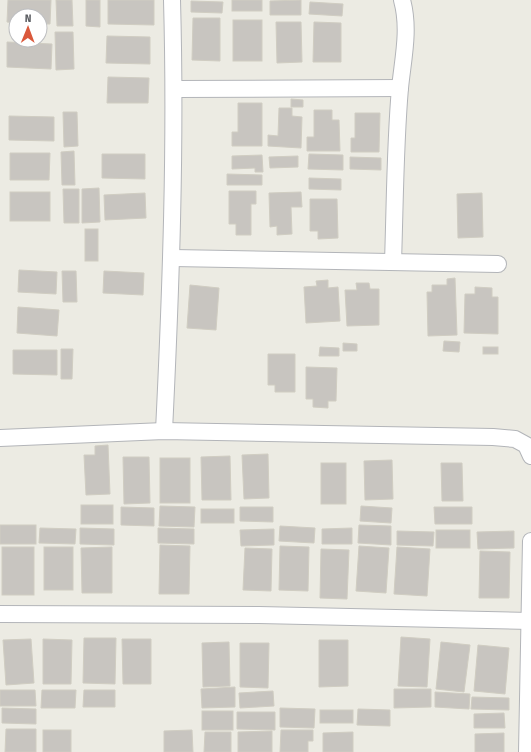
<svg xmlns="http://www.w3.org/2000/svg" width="531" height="752" viewBox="0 0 531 752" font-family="'Fira Sans Condensed',sans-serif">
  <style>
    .building { fill: #c8c5c0; stroke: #d0cdc2 }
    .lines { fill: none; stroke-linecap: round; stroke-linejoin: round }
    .minor-casing { stroke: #b3b5b9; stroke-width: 18 }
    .minor { stroke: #fff; stroke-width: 16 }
  </style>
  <rect width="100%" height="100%" fill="#ecebe3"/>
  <g class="building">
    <polygon points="8,0 51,0 50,24 40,24 40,16 16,16 16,23 7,22"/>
    <polygon points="56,0 72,0 73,26 57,26"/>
    <polygon points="86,0 100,0 100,27 86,26"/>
    <polygon points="108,0 154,0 154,25 108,24"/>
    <rect x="232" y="0" width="30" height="11"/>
    <polygon points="301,0 301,15 270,15 270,1"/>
    <polygon points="191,1 223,2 222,13 191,12"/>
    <polygon points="310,2 343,4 342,16 309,14"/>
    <polygon points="193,18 220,18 220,61 192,60"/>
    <rect x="233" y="20" width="29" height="41"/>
    <polygon points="276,22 301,22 302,62 277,63"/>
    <polygon points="314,22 341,23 341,62 313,62"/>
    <polygon points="55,32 73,32 74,69 56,70"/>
    <polygon points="107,36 150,37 150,64 106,63"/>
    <polygon points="7,42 52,44 51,69 7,67"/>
    <polygon points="108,77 149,78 148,103 107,103"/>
    <polygon points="291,99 303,100 303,107 291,107"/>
    <polygon points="238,103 262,103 262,146 232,146 232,132 238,132"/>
    <polygon points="279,108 292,108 292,116 302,117 301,148 268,146 268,135 278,136"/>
    <polygon points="314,110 332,110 332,120 339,120 340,151 307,151 307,137 314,137"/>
    <polygon points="63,112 77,112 78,146 64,147"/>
    <polygon points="355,113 380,113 379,152 351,152 351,138 355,138"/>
    <polygon points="9,116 54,117 54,141 9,140"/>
    <polygon points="74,151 75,185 62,185 61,152"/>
    <polygon points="10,153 50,153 49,180 10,180"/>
    <polygon points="102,154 145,154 145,179 102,178"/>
    <polygon points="309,154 343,155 343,170 308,169"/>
    <polygon points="262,155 263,172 255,172 255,168 232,169 232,156"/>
    <polygon points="298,156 298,167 270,168 269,157"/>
    <polygon points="350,157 381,158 381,170 350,169"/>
    <polygon points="227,174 262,175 262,185 227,185"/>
    <polygon points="309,178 341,179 341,190 309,189"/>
    <polygon points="99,188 100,222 82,223 82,189"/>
    <polygon points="63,189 79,189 79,223 64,223"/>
    <polygon points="229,191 256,191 256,204 251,204 251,235 236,235 236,224 229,224"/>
    <rect x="10" y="192" width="40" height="29"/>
    <polygon points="301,192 302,207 291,207 292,234 277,235 277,226 270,227 269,193"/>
    <polygon points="145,193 146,218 105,220 104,195"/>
    <polygon points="482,193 483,237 458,238 457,194"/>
    <polygon points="310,199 337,199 338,238 318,239 318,231 310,231"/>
    <rect x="85" y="229" width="13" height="32"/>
    <polygon points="19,270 57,272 56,294 18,292"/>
    <polygon points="62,271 76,271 77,302 63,302"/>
    <polygon points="104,271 144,273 143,295 103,293"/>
    <polygon points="455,278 457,335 428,336 427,292 432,292 432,285 447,285 447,279"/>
    <polygon points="328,280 328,288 338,287 340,321 306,323 304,287 317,286 316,281"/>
    <polygon points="356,283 369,283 370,289 379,289 379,325 347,326 345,290 357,290"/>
    <polygon points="190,285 219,288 216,330 187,328"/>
    <polygon points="475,287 492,288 492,297 498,297 498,334 464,333 465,294 475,294"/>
    <polygon points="18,307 59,310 57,336 17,333"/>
    <polygon points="444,341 460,342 459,352 443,351"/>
    <polygon points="343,343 357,344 357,351 343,351"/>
    <polygon points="320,347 339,348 339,356 319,356"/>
    <rect x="483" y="347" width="15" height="7"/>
    <polygon points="61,349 73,349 72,379 61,379"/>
    <polygon points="13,350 57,350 57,375 13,374"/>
    <polygon points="268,354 295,354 295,392 275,392 275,385 268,385"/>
    <polygon points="306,367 337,368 336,401 328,401 328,408 313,407 313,399 306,399"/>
    <polygon points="108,445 110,494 86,495 84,455 95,455 95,446"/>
    <polygon points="268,454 269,498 244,499 242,455"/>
    <polygon points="230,456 231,500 202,500 201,457"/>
    <polygon points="123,457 149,457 150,503 124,504"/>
    <rect x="160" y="458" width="30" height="45"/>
    <polygon points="392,460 393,499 365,500 364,461"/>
    <rect x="321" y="463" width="25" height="41"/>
    <polygon points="441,463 462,463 463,501 442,501"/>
    <rect x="81" y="505" width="32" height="19"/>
    <polygon points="160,506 195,507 194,527 159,526"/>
    <polygon points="361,506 392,508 391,523 360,521"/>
    <polygon points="121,507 154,508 154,526 121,525"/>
    <polygon points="240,507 273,507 273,522 240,521"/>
    <polygon points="434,507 472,507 472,524 435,524"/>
    <rect x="201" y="509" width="33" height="14"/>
    <rect x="0" y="525" width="36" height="19"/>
    <polygon points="359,525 391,526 391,545 358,543"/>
    <polygon points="280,526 315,528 314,543 279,541"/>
    <polygon points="40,528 76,529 75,544 39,543"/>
    <polygon points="80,528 114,529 114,545 80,544"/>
    <polygon points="158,528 194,529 194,544 158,543"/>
    <polygon points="352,528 352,544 322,544 322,529"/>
    <polygon points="274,529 274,545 241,546 240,530"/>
    <rect x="436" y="530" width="34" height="18"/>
    <polygon points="397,531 434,532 433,546 397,545"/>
    <polygon points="514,531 514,548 478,549 477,532"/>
    <polygon points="160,545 190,546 189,594 159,594"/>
    <polygon points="280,546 309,547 308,591 279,590"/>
    <polygon points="359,546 389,548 386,593 356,591"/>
    <rect x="2" y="547" width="32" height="48"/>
    <rect x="44" y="547" width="29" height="43"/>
    <polygon points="112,547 112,593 82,593 81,548"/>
    <polygon points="397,547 430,549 427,596 394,594"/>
    <polygon points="245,548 272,549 271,591 243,590"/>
    <polygon points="321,549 349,550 347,599 320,598"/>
    <polygon points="480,551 510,552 509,598 479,598"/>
    <polygon points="401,637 430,639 427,687 398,686"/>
    <polygon points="84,638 116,638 115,684 83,683"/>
    <polygon points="31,639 34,683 6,685 3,640"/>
    <polygon points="43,639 72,640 71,684 43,684"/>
    <polygon points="122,639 151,639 151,684 123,684"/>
    <polygon points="319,640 348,640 348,686 319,687"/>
    <polygon points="229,642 230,686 203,687 202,643"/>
    <polygon points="441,642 470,645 464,692 436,689"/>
    <polygon points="240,643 269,643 268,688 240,687"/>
    <polygon points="478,645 509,648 505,694 474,691"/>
    <polygon points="235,687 235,707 202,708 201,689"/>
    <polygon points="394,689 431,689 431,707 394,708"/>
    <polygon points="0,690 35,690 36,706 0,706"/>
    <polygon points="42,690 76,690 75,708 41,708"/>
    <polygon points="84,690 115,690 115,707 83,707"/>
    <polygon points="273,691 274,706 240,708 239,693"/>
    <polygon points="435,692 470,694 469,709 435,707"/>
    <polygon points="472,697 509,698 509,710 471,709"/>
    <polygon points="2,708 36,709 36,724 2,723"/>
    <polygon points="280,708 315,709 314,728 280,727"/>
    <polygon points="358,709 390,710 390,726 357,725"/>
    <rect x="320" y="710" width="33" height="13"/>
    <rect x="202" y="711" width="31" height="19"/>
    <polygon points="237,712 275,712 275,730 237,729"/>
    <polygon points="504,713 505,728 474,728 474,714"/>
    <polygon points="6,729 36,729 36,752 5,752"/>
    <rect x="43" y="730" width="28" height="22"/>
    <polygon points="192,730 193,752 164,752 164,731"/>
    <polygon points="281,730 313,730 313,741 308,741 308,752 280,752"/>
    <polygon points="272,731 272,752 238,752 238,732"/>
    <polygon points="205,732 231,732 231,752 204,752"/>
    <polygon points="353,732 353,752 323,752 323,733"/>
    <polygon points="504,733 504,752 475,752 475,734"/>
  </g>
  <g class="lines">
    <defs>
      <g id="minor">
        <polyline points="175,89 400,88"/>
        <polyline points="173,258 498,264"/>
        <path d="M 393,262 C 395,204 395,145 400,88 C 403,58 410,29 402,0"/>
        <path d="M 164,431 C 171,287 176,144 172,0"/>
        <polyline points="0,438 164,431 493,437 515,439 526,445 531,456"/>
        <polyline points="0,614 259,615 530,621"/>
        <polyline points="527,752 531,541"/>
      </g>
    </defs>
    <use href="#minor" class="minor-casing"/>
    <use href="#minor" class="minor"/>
  </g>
  <g transform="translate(28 28) rotate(1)"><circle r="19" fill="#ffffff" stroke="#bdbec0"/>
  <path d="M0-3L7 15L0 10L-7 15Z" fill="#da583b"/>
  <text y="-6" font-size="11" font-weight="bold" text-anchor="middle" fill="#5b5d62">N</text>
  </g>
</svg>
